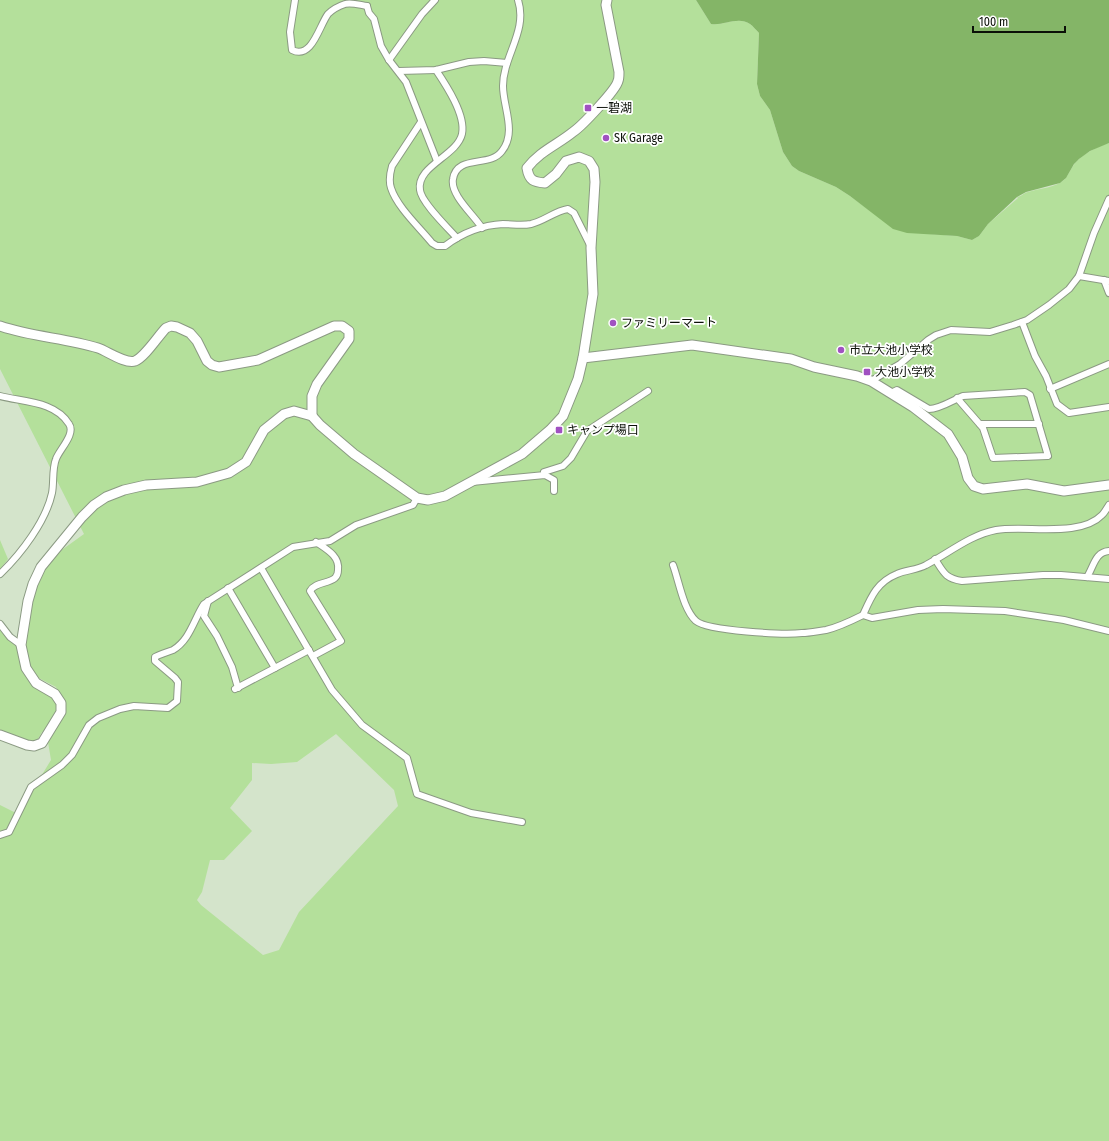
<svg xmlns="http://www.w3.org/2000/svg" width="1109" height="1141" viewBox="0 0 1109 1141" font-family="'Fira Sans Condensed','Noto Sans JP',sans-serif">
  <style>
    .green { fill: #b4e09b; fill-rule: evenodd }
    .water { fill: #84b567 }
    .lines { fill: none; stroke-linecap: round; stroke-linejoin: round }
    .street-casing { stroke: #8b9a83; stroke-width: 8 }
    .secondary-casing { stroke: #8b9a83; stroke-width: 11 }
    .street { stroke: #fff; stroke-width: 6 }
    .secondary { stroke: #fff; stroke-width: 9 }
    .poi-dot { fill: #a051c1; stroke: #fff; stroke-width: 1.5 }
    .labels { text-anchor: middle; dominant-baseline: central; stroke-width: 3.5; stroke-linejoin: round; paint-order: stroke }
    .poi-label { font-size: 12px; fill: #0b1008; stroke: #fff; text-anchor: start }
  </style>
  <rect width="100%" height="100%" fill="#d4e4cb"/>
  <g class="green">
    <path d="M 0,0 L 696,0 L 711,24 C 724,26 738,16 750,24 C 753,26 756,30 759,33 L 757,84 L 760,96 L 770,110 L 783,152 L 792,166 L 799,171 L 836,187 L 850,196 L 873,213 L 930,234 L 957,236 L 972,240 L 979,236 L 988,224 L 1018,198 L 1017,197 C 1021,197 1023,193 1028,192 C 1040,188 1056,188 1065,179 C 1069,174 1071,168 1075,163 C 1083,154 1098,146 1109,143 L 1109,1141 L 0,1141 L 0,805 L 18,814 L 51,760 L 47,736 L 51,729 L 42,732 L 34,746 L 0,735 L 0,625 L 21,645 L 26,676 L 63,706 L 56,687 L 29,673 L 24,625 L 45,562 L 84,534 L 0,369 ZM 336,734 L 394,790 L 398,806 L 299,912 L 279,950 L 263,955 L 201,905 L 197,900 L 202,892 L 210,860 L 224,860 L 252,831 L 230,808 L 252,780 L 252,763 L 271,764 L 297,762 Z"/>
    <polygon points="0,540 8,559 0,569"/>
  </g>
  <path class="water" d="M 696,0 L 1109,0 L 1109,143 L 1090,151 L 1079,159 L 1074,164 L 1066,178 L 1060,183 L 1026,192 L 1017,197 L 988,224 L 979,236 L 972,240 L 957,236 L 907,233 L 893,229 L 850,196 L 836,187 L 799,171 L 792,166 L 783,152 L 770,110 L 760,96 L 757,84 L 759,33 C 756,30 753,26 750,24 C 738,16 724,26 711,24 Z"/>
  <g class="lines">
    <defs>
      <g id="street">
        <path d="M 295,0 L 290,32 L 292,50 C 312,60 319,26 328,14 C 332,10 339,6 345,4 C 351,2 360,5 367,6"/>
        <polyline points="367,6 369,13 374,19 381,46 389,60 406,82 437,161"/>
        <polyline points="389,60 422,14 435,0"/>
        <path d="M 436,70 C 446,85 466,115 462,134 C 457,156 416,166 420,190 C 421,202 448,228 457,238"/>
        <polyline points="399,71 436,70 469,62 484,61 507,63"/>
        <path d="M 421,122 L 392,166 C 390,173 389,182 391,188 C 397,207 420,228 432,243 L 437,246 L 445,246 C 461,234 482,225 503,224 C 512,224 521,226 531,224 C 544,221 555,211 568,209 L 574,213 L 591,247"/>
        <path d="M 482,228 C 474,215 450,195 453,179 C 457,154 490,168 502,151 C 517,132 503,107 503,86 C 503,56 528,31 518,0"/>
        <polyline points="1079,276 1109,281"/>
        <polyline points="1104,280 1109,293"/>
        <polyline points="1022,322 1035,356 1046,376 1057,404 1069,413 1109,407"/>
        <polyline points="871,381 900,364 928,340 936,335 951,330 990,332 1013,325 1027,320 1049,305 1069,289 1079,276 1094,233 1109,199"/>
        <polyline points="1050,389 1109,364"/>
        <path d="M 891,393 L 897,390 L 929,409 C 940,409 953,400 963,396 L 1025,392 L 1030,395 L 1048,456 L 993,458 L 983,428 L 957,398"/>
        <path d="M 0,396 C 23,402 55,401 69,424 C 76,434 59,450 56,459 C 52,469 54,483 52,493 C 46,521 21,554 0,574"/>
        <polyline points="980,424 1039,424"/>
        <polyline points="545,475 544,472 563,466 571,458 587,431 648,391"/>
        <polyline points="472,482 545,475 554,480 554,491"/>
        <path d="M 935,559 C 944,573 945,578 962,581 L 1043,575 L 1061,575 L 1109,579"/>
        <path d="M 673,565 C 679,581 683,609 696,621 C 708,631 784,635 802,633 C 810,633 818,631 826,630 C 839,627 851,621 863,615 L 872,618 L 918,610 L 943,609 L 1005,611 L 1064,620 L 1109,631"/>
        <polyline points="261,568 332,690 362,725 407,758 417,794 471,813 522,822"/>
        <path d="M 1087,577 C 1094,566 1095,552 1109,551"/>
        <polyline points="228,588 275,668"/>
        <polyline points="208,601 204,616 217,636 232,667 238,688"/>
        <path d="M 863,615 C 871,597 877,582 897,574 C 906,570 917,570 926,565 C 949,553 970,535 996,530 C 1026,525 1080,538 1102,515 C 1105,512 1107,508 1109,505"/>
        <polyline points="0,624 10,637 21,645"/>
        <path d="M 313,656 L 341,641 L 310,591 C 315,582 328,584 335,578 C 337,576 338,572 338,570 C 340,556 326,549 316,542"/>
        <polyline points="235,689 309,650"/>
        <path d="M 0,835 L 9,832 L 31,787 L 62,765 L 72,755 L 89,725 L 98,718 L 120,709 L 134,706 L 168,708 L 177,701 L 178,682 L 175,678 L 155,661 L 155,657 C 161,654 167,652 173,650 C 190,640 194,619 204,604 L 293,547 L 330,541 L 356,525 L 413,505 L 417,498"/>
      </g>
      <g id="secondary">
        <path d="M 0,326 C 32,337 66,338 98,348 C 107,351 125,364 135,361 C 145,357 158,336 166,328 L 171,326 L 177,327 L 190,333 L 197,341 L 207,361 L 212,365 L 219,367 L 258,360 L 334,326 L 342,326 L 349,331 L 349,339 L 317,384 L 312,396 L 312,416"/>
        <polyline points="583,358 692,345 791,359 814,367 857,376 871,381 913,407 948,434 962,457 968,478 974,486 983,489 1027,484 1064,491 1109,485"/>
        <path d="M 0,735 L 27,745 L 34,746 L 42,743 L 61,712 L 61,703 L 55,694 L 36,683 L 26,668 L 21,645 L 28,601 L 33,584 L 41,567 L 82,517 L 94,505 L 106,497 L 124,490 L 146,485 L 197,482 L 229,473 L 246,462 L 264,430 L 284,414 L 294,411 L 312,416 L 320,425 L 354,454 L 417,498 L 428,500 L 445,496 L 522,454 L 550,430 L 563,416 L 578,379 L 583,358 L 593,294 L 591,248 L 595,182 L 594,169 L 589,161 L 579,157 L 566,161 L 556,174 L 545,183 C 534,182 529,181 527,168 C 540,151 557,145 573,132 C 582,126 616,90 618,81 C 619,79 619,75 619,72 L 606,5 L 607,0"/>
      </g>
    </defs>
    <use href="#street" class="street-casing"/>
    <use href="#secondary" class="secondary-casing"/>
    <use href="#street" class="street"/>
    <use href="#secondary" class="secondary"/>
  </g>
  <g class="poi-dot">
    <rect x="584" y="104" width="8" height="8" rx="2"/>
    <circle cx="606" cy="138" r="4"/>
    <circle cx="613" cy="323" r="4"/>
    <circle cx="841" cy="350" r="4"/>
    <rect x="863" y="368" width="8" height="8" rx="2"/>
    <rect x="555" y="426" width="8" height="8" rx="2"/>
  </g>
  <g class="labels">
    <g class="poi-label">
      <text x="596" y="108">一碧湖</text>
      <text x="614" y="138">SK Garage</text>
      <text x="621" y="323">ファミリーマート</text>
      <text x="849" y="350">市立大池小学校</text>
      <text x="875" y="372">大池小学校</text>
      <text x="567" y="430">キャンプ場口</text>
    </g>
  </g>
  <path d="M973 26v6h92v-6" fill="none" stroke="#0b1008" stroke-width="2"/>
  <text x="979" y="26" font-size="12" fill="#0b1008" stroke="#ffffff" stroke-width="3" paint-order="stroke">100 m</text>
</svg>
